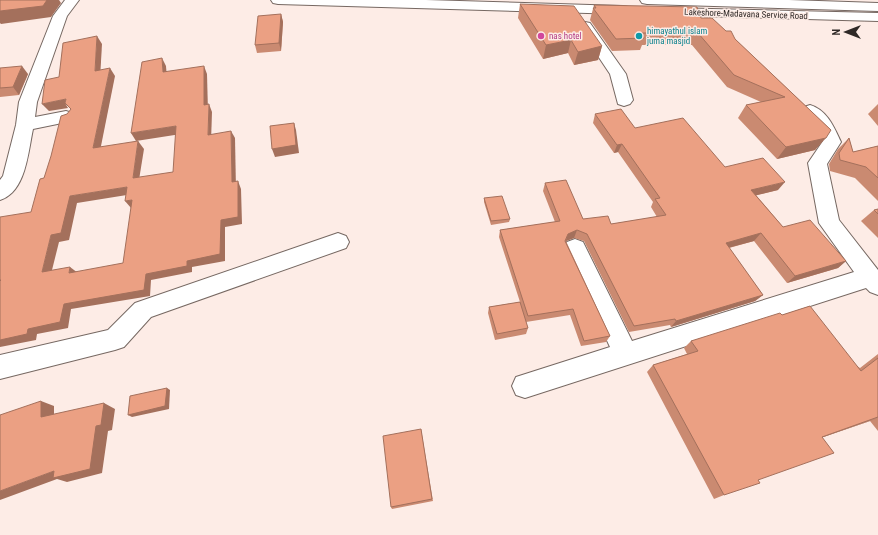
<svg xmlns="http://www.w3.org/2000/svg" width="878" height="535" viewBox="0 0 878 535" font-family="'Roboto Condensed',sans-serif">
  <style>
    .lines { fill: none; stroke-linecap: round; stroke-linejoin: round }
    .minor-casing { stroke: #766862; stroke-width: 2 }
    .highway-casing { stroke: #766862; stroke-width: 2 }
    .minor { fill: #fff; fill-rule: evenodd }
    .highway { fill: #fff; fill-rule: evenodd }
    .wall { fill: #ca8a71 }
    .shaded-wall { fill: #a4705c }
    .building { fill: #eba083; stroke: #a4705c; fill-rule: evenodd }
    .hotel-dot { fill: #d1479c; stroke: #fdece6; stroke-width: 1.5 }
    .culture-dot { fill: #0f9aa8; stroke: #fdece6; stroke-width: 1.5 }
    .labels { text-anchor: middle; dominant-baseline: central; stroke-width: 3; stroke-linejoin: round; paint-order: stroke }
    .far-street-label { font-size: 9px; fill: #2f2927; stroke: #fdece6 }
    .far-culture-label { font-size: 9px; fill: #0d838f; stroke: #fdece6; text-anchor: start }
    .far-hotel-label { font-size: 9px; fill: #b23c85; stroke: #fdece6; text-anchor: start }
  </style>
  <rect width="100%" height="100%" fill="#fdece6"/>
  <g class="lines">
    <defs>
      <g id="minor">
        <path d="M 65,0 L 79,0 L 67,16 L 37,102 L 35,117 L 66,111 L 72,113 L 75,117 L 72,121 L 33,129 C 28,152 26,192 0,200 L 0,180 L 3,176 L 16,125 L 19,102 L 53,16 Z"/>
        <polygon points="271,0 426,0 623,6 628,7 630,10 628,13 623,14 278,4 273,3"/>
        <polygon points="669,8 878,13 878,21 664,15 662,12 664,9"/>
        <polygon points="585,22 590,23 626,74 633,100 630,104 624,106 618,104 610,74 578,26 580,23"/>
        <path d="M 810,105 C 827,110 834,127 841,142 L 827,164 L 839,220 L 878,270 L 878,295 L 870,292 L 866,288 L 525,398 L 516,395 L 512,386 L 516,377 L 610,347 L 564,248 L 567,242 L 575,239 L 583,242 L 632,341 L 854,272 L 819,223 L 808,163 L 823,141 L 816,126 L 801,111 L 804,107 Z"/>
        <polygon points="338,233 346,236 349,242 346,248 151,317 124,347 115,350 0,379 0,355 108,330 135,303"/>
      </g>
      <polygon id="highway" points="640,0 789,0 878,3 878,11 647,4 642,3"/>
    </defs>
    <use href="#minor" class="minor-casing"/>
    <use href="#highway" class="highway-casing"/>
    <use href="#minor" class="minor"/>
    <use href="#highway" class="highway"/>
  </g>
  <g class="wall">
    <polygon points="520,4 602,46 598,60 574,65 568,53 543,59 518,18"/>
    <polygon points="594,5 701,18 735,39 831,130 815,150 777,159 738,118 746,105 761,102 727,87 692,45 642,45 640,50 612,51 590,20"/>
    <polygon points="281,14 283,22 281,51 257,53 255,45"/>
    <polygon points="0,68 28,74 19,95 0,97"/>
    <polygon points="878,104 878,126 868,114"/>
    <polygon points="595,114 635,128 778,190 756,195 783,227 846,261 838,268 787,283 754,241 729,248 763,295 755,301 671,327 670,325 629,332 584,241 574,238 566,241 610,336 606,342 581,346 570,315 526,322 528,328 526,334 495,340 488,313 489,307 520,302 499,237 500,230 555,222 543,191 545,183 583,219 611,224 657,217 651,207 653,202 618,152 614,153 593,123"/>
    <polygon points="849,138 853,152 878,146 878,201 855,178 830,171 829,164 838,149"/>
    <polygon points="484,198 510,219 509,222 491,225 484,202"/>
    <polygon points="878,209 878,238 861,221 874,210"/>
    <polygon points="782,315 860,368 878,354 878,431 870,421 823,437 724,495 714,499 647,372 653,365 687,354 684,348 691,341"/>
    <polygon points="421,429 433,501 392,509 391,507"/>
  </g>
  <g class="shaded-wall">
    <polygon points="47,0 59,0 61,3 51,17 1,24 0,23 0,11"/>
    <polygon points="281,14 283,22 281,51 279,43"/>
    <polygon points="97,36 102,44 100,79 95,71"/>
    <polygon points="571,40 568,53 543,59 546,45"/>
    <polygon points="602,46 598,60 574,65 578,52"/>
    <polygon points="162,58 166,66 167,79 163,72"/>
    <polygon points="22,66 28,74 19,95 13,87"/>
    <polygon points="204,66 207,74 208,112 204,105"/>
    <polygon points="110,68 115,76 99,156 93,148"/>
    <polygon points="66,99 65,103 68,108 49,111 42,104"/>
    <polygon points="209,104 212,112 211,142 208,135"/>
    <polygon points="294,123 296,130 299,153 275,157 272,149"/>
    <polygon points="176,126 181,134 136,141 131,133"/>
    <polygon points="231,131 235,138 236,190 232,182"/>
    <polygon points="826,138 815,150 777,159 786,147"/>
    <polygon points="138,141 144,149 138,186 133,178"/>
    <polygon points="622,144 618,152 614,153 617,145"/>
    <polygon points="238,181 241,189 242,224 225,227 225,261 192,267 192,272 151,280 150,296 71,309 68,328 37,334 36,340 0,347 0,340 28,329 64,304 146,274 187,261 221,220"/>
    <polygon points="785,182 778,190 745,198 751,190"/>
    <polygon points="127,187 133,194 77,203 69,240 59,242 50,278 42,272 51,235 70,196"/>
    <polygon points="132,200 138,207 131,208 125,201"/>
    <polygon points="577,230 574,238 566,241 563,249 568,234"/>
    <polygon points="761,233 754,241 720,250 726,243"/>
    <polygon points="846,261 838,268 787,283 795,276"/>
    <polygon points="70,267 78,273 69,273"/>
    <polygon points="763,295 755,301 671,327 676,321"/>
    <polygon points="167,388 170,390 169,409 132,417 128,415"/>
    <polygon points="41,401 54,406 54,423 41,417"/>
    <polygon points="104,403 115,409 112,430 108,431 102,473 67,482 57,479 0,500 0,491 54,471 96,426"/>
    <polygon points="878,418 870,421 809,442 822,437"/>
  </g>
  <g class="building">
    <polygon points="0,0 47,0 43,6 0,11"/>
    <polygon points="520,4 574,6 602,46 578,52 571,40 546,45"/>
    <polygon points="594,5 697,7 701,18 712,18 726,31 731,31 735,39 831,130 826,138 786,147 746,105 785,97 734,75 698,33 642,33 644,38 616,39 593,8 596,8"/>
    <polygon points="281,14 279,43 255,45 258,16"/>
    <path d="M 97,36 L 95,71 L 110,68 L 93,148 L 138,141 L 133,178 L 173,172 L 176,126 L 131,133 L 142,62 L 162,58 L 163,72 L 204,66 L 204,105 L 209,104 L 208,135 L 231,131 L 232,182 L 238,181 L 238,217 L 221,220 L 220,254 L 187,261 L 187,266 L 146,274 L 144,290 L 64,304 L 60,322 L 28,329 L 27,334 L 0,340 L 0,281 L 1,280 L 0,280 L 0,217 L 31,212 L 40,179 L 44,178 L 51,156 L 61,116 L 67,114 L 71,109 L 65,103 L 66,99 L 42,104 L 45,80 L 59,77 L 63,43 ZM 127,187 L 125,201 L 132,200 L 123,263 L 69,273 L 70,267 L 42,272 L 51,235 L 61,233 L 70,196 Z"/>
    <polygon points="22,66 13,87 0,88 0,68"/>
    <polygon points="621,109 635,128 683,118 725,167 763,158 785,182 751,190 783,227 810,220 846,261 795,276 761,233 726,243 763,295 676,321 675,319 634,326 587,234 577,230 568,234 565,241 610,336 584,341 573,309 528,316 500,230 560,221 545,183 566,180 583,219 608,216 611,224 666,215 655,199 660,198 622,144 617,145 595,114"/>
    <polygon points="294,123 296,145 272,149 270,126"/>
    <polygon points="849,138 853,152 878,146 878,178 866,167 840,160 839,153"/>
    <polygon points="502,196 510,219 491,221 484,198"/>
    <polygon points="878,209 878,214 874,210"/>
    <polygon points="520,302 528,328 497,334 489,307"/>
    <polygon points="810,306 861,371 878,358 878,417 822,437 834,453 758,480 760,483 724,495 653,365 698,351 691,341 780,313 782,315"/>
    <polygon points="167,388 165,406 128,415 130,396"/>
    <polygon points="41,401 41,417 104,403 101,425 96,426 90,469 53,478 54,471 0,491 0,415"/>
    <polygon points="421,429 432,499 391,507 383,436"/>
  </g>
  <circle class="hotel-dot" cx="541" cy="36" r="4"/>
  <circle class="culture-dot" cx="639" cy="36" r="4"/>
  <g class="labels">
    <g class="far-street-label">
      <text transform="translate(746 14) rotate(2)">Lakeshore-Madavana Service Road</text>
    </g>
    <g class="far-culture-label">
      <text x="647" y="31">himayathul islam<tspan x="647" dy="10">juma masjid</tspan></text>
    </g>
    <g class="far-hotel-label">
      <text x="549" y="36">nas hotel</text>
    </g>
  </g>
  <g transform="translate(846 32) rotate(270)" stroke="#fdece6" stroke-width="3" paint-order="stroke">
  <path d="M0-3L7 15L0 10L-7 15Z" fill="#2f2927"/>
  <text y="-6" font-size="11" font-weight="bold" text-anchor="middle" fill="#2f2927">N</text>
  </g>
</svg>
